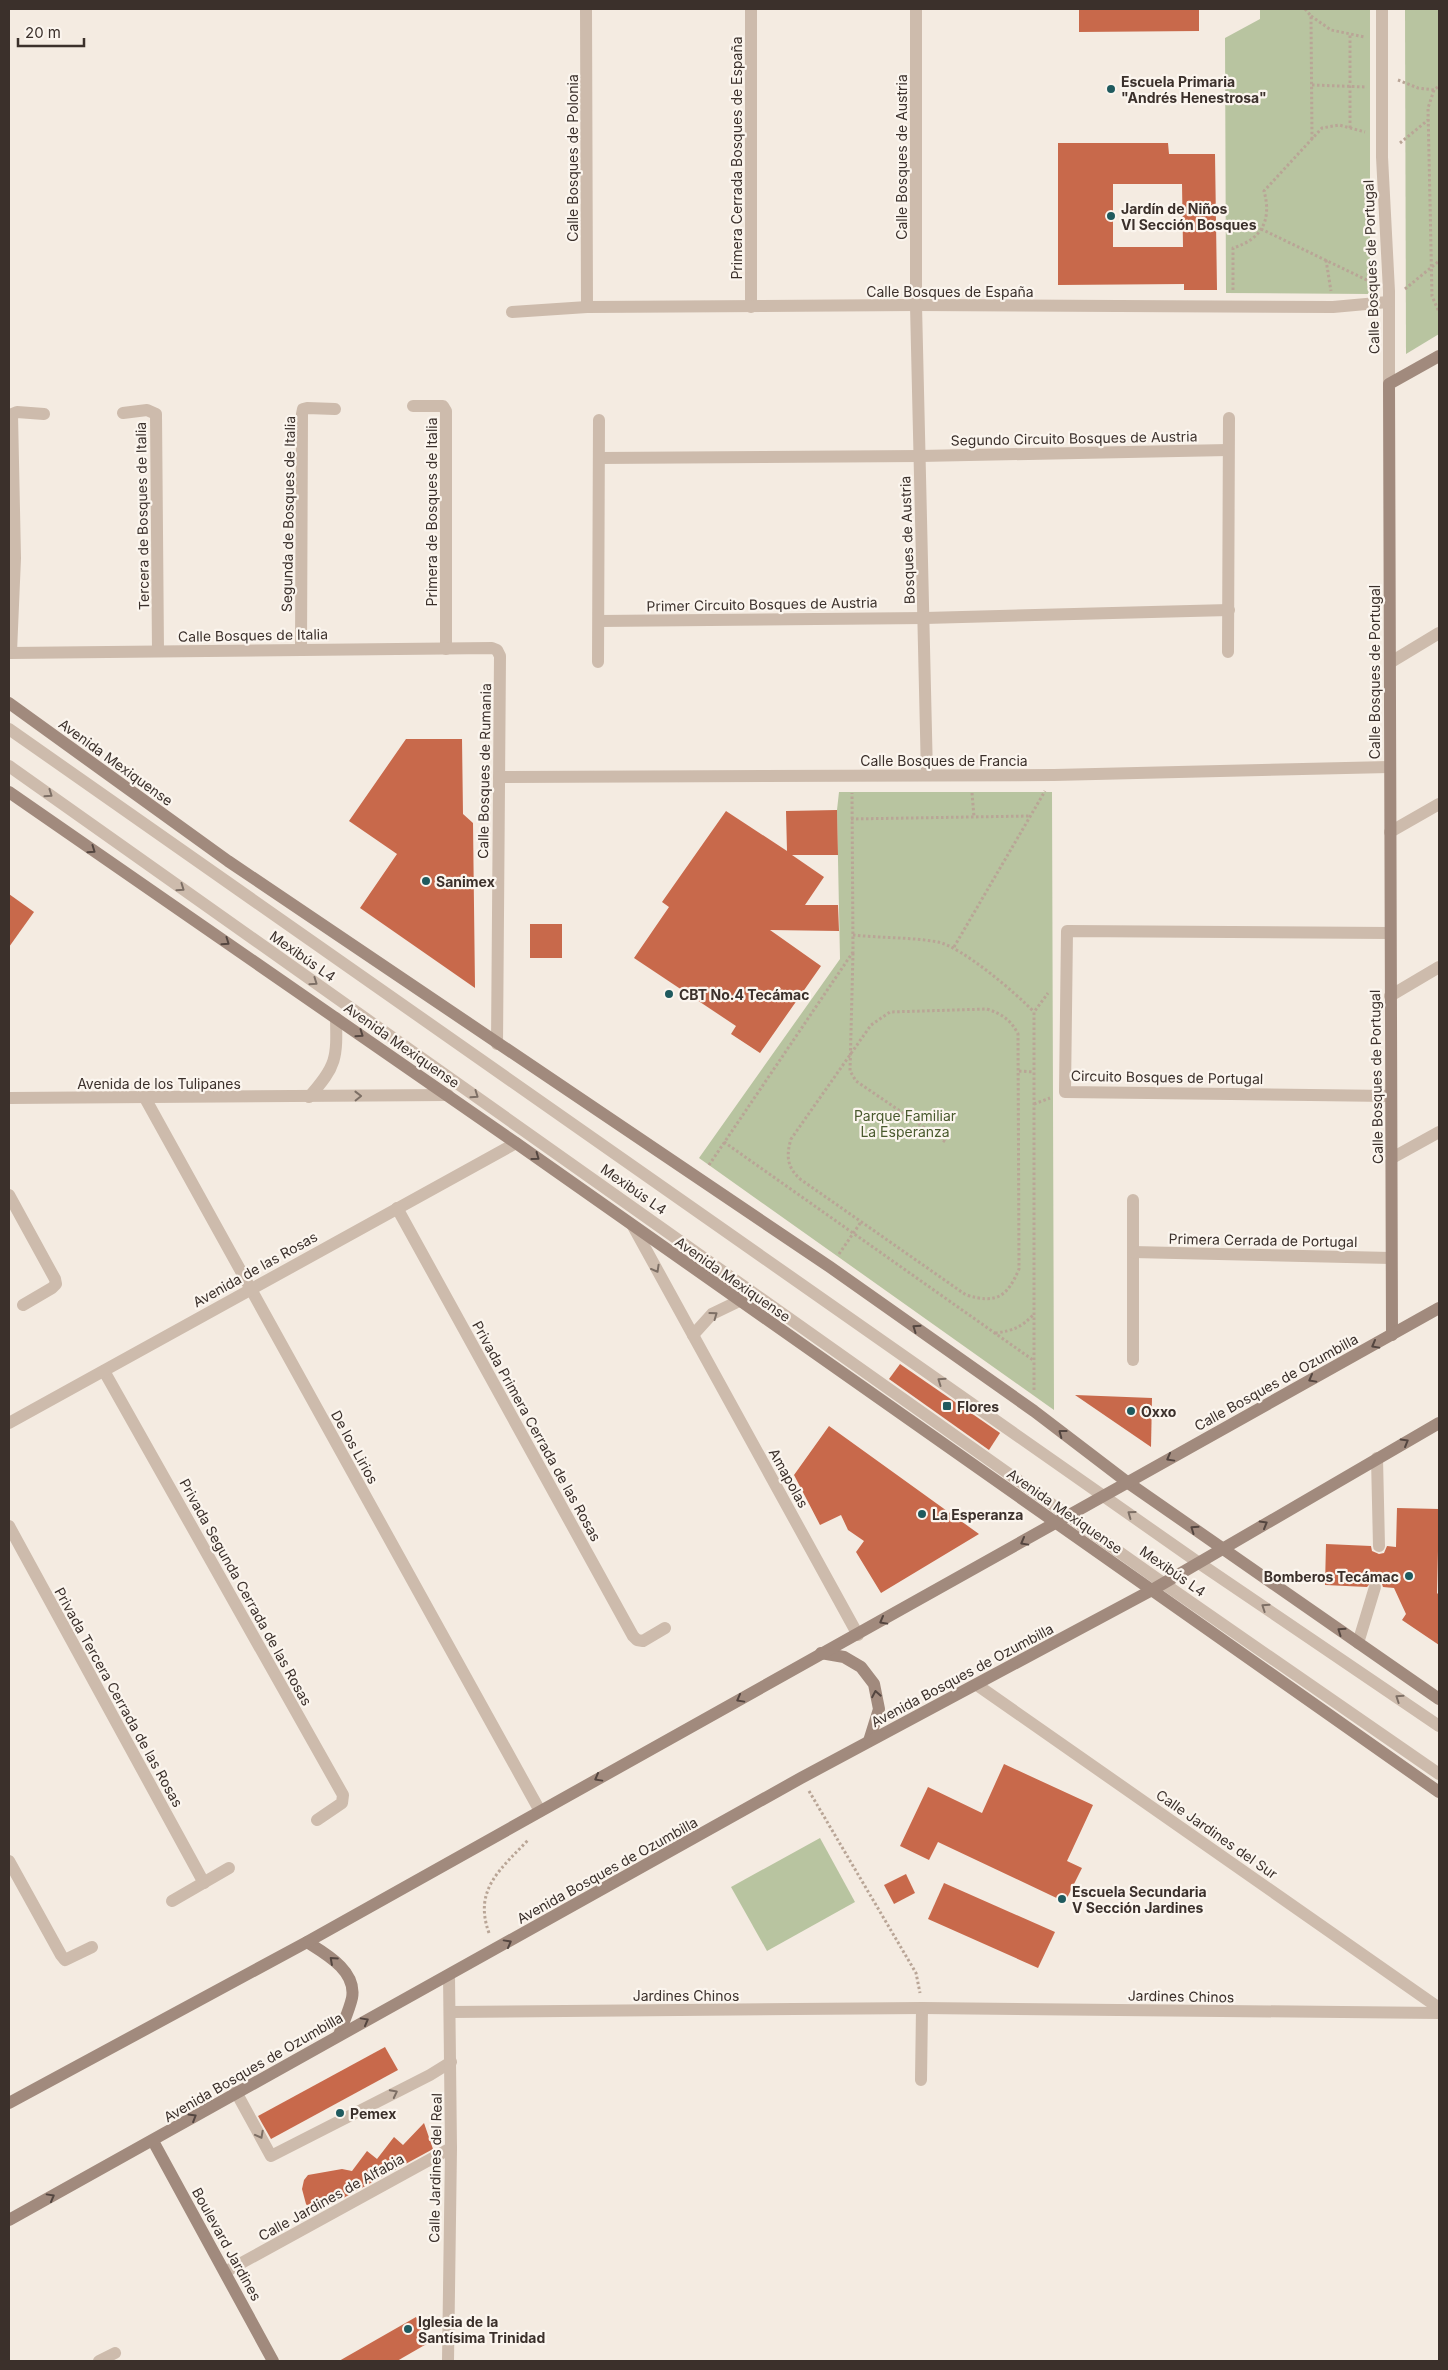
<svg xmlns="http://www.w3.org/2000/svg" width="1448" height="2370" viewBox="0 0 1448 2370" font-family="Inter,sans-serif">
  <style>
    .green { fill: #b8c4a0 }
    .building { fill: #c8694b; fill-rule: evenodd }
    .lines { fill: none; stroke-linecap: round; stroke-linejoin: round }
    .path { stroke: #b9a596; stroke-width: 3; stroke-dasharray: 2.5 2.5; stroke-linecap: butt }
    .lane { stroke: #cdbbac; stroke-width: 12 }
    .street { stroke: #cdbbac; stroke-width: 12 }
    .secondary { stroke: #a18a7d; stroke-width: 12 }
    .oneway { stroke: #7d6f65 }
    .oneway2 { stroke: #544640 }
    .poi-dot { fill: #1f5a5e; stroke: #fbf5ee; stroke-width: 2 }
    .labels { text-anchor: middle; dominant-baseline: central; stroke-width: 4.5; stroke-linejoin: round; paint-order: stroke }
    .poi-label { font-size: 14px; font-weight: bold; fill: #3b302b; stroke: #fbf5ee; text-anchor: start }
    .street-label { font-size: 14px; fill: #3b302b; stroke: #fbf5ee }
    .park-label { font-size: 14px; fill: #4a5a2e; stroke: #fbf5ee }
  </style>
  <rect width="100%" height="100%" fill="#f4ebe1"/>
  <g class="green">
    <polygon points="1260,9 1370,9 1370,294 1226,293 1225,38 1260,19"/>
    <polygon points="1405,9 1439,9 1439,334 1406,354"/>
    <polygon points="839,792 1052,792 1054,1410 699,1158 840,959 837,810"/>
    <polygon points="820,1838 855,1902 767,1951 731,1887"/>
  </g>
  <g class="building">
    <polygon points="1079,9 1199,9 1199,31 1079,32"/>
    <path d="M 1058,143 L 1168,143 L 1169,154 L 1215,154 L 1217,290 L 1184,290 L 1184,284 L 1058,285 ZM 1113,184 L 1182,184 L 1183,247 L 1113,247 Z"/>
    <polygon points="406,739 462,739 463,814 473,823 475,988 360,908 397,854 349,821"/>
    <polygon points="837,810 838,855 792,855 824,877 805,905 838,905 839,931 770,930 821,966 760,1053 731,1034 736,1026 634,958 669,907 662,902 726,811 787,851 786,811"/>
    <polygon points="9,894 34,912 9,947"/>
    <rect x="530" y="924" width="32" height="34"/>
    <polygon points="900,1364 1000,1433 989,1450 889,1379"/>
    <polygon points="1075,1395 1152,1398 1151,1447"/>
    <polygon points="829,1426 979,1534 881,1593 856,1552 864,1541 848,1530 841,1515 820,1525 794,1475"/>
    <polygon points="1397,1508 1439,1509 1437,1593 1439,1595 1439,1645 1402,1620 1406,1614 1394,1588 1383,1587 1381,1581 1374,1579 1367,1587 1325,1585 1326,1544 1371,1546 1372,1551 1379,1554 1384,1553 1387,1546 1396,1547"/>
    <polygon points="1004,1764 1093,1805 1067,1861 1082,1868 1065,1902 938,1842 929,1860 900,1846 928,1787 982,1813"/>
    <polygon points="906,1874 915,1893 894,1904 884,1885"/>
    <polygon points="944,1883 1055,1932 1038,1968 928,1919"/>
    <polygon points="385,2047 398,2070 271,2139 258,2116"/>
    <polygon points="424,2123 433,2149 314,2214 306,2204 302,2189 304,2180 308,2175 342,2169 352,2171 367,2151 377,2159 394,2137 403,2145"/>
    <polygon points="416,2317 430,2342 397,2361 339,2361"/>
  </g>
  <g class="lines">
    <g class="path">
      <polyline points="1305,9 1311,16 1312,139"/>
      <polyline points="1311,16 1331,30 1365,37"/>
      <polyline points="1398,80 1418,88 1434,90 1439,86"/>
      <polyline points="1312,85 1367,87"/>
      <polyline points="1434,90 1428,108 1432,296 1439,312"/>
      <polyline points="1350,128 1350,34"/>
      <polyline points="1400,143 1428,120"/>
      <polyline points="1261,229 1373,283"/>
      <polyline points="1326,260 1331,291"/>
      <polyline points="1405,289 1439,261"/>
      <path d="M 1233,290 L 1233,248 C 1262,239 1272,220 1264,191 L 1322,128 L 1339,125 L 1365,132"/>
      <polyline points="972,793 974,817"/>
      <polyline points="851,819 1030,816"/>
      <path d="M 853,935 C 880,938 910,937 938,942 C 962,947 1016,993 1034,1012"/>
      <polyline points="954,947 1045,791"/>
      <polyline points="853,953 850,1071 856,1081 947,1143"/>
      <path d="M 987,1009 C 1002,1014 1011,1020 1018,1034 L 1019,1269 C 1007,1297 997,1304 966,1295 L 800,1179 C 787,1167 786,1156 791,1139 L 871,1025 L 890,1012 Z"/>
      <polyline points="1019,1071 1034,1072"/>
      <polyline points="1034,1104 1050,1098"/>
      <polyline points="724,1142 1033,1360"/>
      <polyline points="709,1165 853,952 852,793"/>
      <polyline points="839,1254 861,1222"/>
      <path d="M 995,1333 C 1012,1331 1022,1327 1033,1315"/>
      <polyline points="1034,1390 1034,1012 1048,993"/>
      <polyline points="809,1791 916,1973 920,1993"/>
      <path d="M 489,1933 C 473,1889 501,1869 529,1839"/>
    </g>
    <g class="lane">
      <polyline points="9,729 1199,1563 1439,1726"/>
      <polyline points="9,766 1163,1583 1439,1774"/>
      <polyline points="1377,1458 1379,1546"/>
      <polyline points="1358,1643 1375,1587"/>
      <polyline points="236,2092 271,2156 430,2075 451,2062"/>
    </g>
    <g class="street">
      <polyline points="586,9 587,307"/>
      <polyline points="751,9 751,307"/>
      <polyline points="916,9 916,305 927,775"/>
      <polyline points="1382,9 1382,157 1389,291 1389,384"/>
      <polyline points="512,312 587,307 916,305 1333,307 1388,302"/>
      <polyline points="413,406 443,406 446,411 446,649"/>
      <polyline points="123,413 147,410 156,414 158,651"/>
      <polyline points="599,458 920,456 1228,450"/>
      <polyline points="599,621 925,618 1229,610"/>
      <polyline points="301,650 302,414 303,409 307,408 335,409"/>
      <polyline points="11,652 15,558 12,414 17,412 44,414"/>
      <polyline points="1228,652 1229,418"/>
      <polyline points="9,653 492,648 497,650 500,656 497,1044"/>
      <polyline points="598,662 599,420"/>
      <polyline points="1391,662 1439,633"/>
      <polyline points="499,777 1054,775 1389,767"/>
      <polyline points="1390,832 1439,804"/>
      <polyline points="1390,933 1067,931 1065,1092 1390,1096"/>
      <polyline points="1390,996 1439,967"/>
      <path d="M 309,1097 C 337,1066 337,1058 336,1018"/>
      <polyline points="9,1098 448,1095"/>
      <polyline points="145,1098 540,1811"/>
      <polyline points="1392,1158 1439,1132"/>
      <polyline points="9,1195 55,1279 56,1284 52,1288 23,1305"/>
      <polyline points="1133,1200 1133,1360"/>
      <polyline points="397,1208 633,1636 637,1640 643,1641 665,1628"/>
      <polyline points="633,1226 858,1635"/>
      <polyline points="1133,1252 1391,1258"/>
      <polyline points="693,1335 712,1314 739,1301"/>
      <polyline points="104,1371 343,1795 342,1803 317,1820"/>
      <polyline points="9,1423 516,1143"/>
      <polyline points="9,1526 204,1883"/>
      <polyline points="977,1685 1439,2008"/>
      <polyline points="9,1861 61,1955 65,1960 92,1947"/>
      <polyline points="172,1901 229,1868"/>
      <polyline points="451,2012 922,2008 1439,2013"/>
      <polyline points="921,2080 922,2008"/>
      <polyline points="225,2272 451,2148"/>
      <polyline points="99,2361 115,2353"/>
      <polyline points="448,2361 451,2148 449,1975"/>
    </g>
    <g class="secondary">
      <polyline points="9,703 228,861 830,1267 1034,1411 1127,1482 1439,1699"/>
      <polyline points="9,792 516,1143 1439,1792"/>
      <polyline points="1392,1335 1389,384 1439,356"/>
      <polyline points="821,1653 844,1657 861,1667 874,1684 879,1709 869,1741"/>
      <path d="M 307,1942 C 326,1954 357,1971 352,1998 C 349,2011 343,2023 339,2035"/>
      <polyline points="9,2103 307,1942 1439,1308"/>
      <polyline points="153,2141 273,2361"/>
      <polyline points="9,2220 801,1778 1152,1590 1439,1423"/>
    </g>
  </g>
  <defs><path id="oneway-chevron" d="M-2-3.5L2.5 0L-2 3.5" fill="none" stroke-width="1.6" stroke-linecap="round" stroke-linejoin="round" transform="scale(1.25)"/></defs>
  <g class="oneway">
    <use href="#oneway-chevron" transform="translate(49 794) rotate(35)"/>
    <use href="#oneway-chevron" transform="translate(181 888) rotate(35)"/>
    <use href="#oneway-chevron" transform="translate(314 982) rotate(35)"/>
    <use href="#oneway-chevron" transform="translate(475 1095) rotate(35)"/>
    <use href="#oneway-chevron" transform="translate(358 1096) rotate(-1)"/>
    <use href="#oneway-chevron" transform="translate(656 1269) rotate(61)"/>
    <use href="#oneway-chevron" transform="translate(714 1315) rotate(-36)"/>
    <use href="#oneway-chevron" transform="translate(941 1381) rotate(-145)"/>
    <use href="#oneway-chevron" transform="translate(1131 1514) rotate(-144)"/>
    <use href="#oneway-chevron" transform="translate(1265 1607) rotate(-146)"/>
    <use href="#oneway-chevron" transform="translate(1399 1698) rotate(-146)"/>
    <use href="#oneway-chevron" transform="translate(394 2093) rotate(-27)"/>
    <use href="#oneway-chevron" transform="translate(260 2135) rotate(62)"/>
  </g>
  <g class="oneway2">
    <use href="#oneway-chevron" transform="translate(92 850) rotate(35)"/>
    <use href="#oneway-chevron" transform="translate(226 942) rotate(35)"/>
    <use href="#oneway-chevron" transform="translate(360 1034) rotate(35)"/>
    <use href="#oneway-chevron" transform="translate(536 1157) rotate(36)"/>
    <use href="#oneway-chevron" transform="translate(916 1328) rotate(-145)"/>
    <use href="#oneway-chevron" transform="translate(1375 1345) rotate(151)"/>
    <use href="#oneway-chevron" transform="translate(1312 1379) rotate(151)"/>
    <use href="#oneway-chevron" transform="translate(1062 1433) rotate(-143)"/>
    <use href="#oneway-chevron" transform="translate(1405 1442) rotate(-30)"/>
    <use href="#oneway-chevron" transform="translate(1170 1458) rotate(151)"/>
    <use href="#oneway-chevron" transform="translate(1264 1524) rotate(-30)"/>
    <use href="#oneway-chevron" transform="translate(1194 1529) rotate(-145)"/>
    <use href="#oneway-chevron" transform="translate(1024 1542) rotate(151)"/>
    <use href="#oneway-chevron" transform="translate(883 1621) rotate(151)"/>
    <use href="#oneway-chevron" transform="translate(1341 1631) rotate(-145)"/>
    <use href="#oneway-chevron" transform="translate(876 1694) rotate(-100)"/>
    <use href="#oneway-chevron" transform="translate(740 1699) rotate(151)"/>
    <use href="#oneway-chevron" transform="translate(598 1778) rotate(151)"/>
    <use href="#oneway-chevron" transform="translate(508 1943) rotate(-29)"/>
    <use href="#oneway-chevron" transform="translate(333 1960) rotate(-138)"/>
    <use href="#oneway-chevron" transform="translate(365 2021) rotate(-29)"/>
    <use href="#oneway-chevron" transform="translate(193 2117) rotate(-31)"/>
    <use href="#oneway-chevron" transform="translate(51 2197) rotate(-29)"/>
  </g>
  <g class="poi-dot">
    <circle cx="1111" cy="89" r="5"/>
    <circle cx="1111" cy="216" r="5"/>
    <circle cx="426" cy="881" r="5"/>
    <circle cx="669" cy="994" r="5"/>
    <rect x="942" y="1401" width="10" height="10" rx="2.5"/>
    <circle cx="1131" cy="1411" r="5"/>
    <circle cx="922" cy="1514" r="5"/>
    <circle cx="1409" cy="1576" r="5"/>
    <circle cx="1062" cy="1899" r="5"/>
    <circle cx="340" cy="2113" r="5"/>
    <circle cx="408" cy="2329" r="5"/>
  </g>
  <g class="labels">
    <g class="poi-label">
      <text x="1121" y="81">Escuela Primaria<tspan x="1121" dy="16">"Andrés Henestrosa"</tspan></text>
      <text x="1121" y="208">Jardín de Niños<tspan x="1121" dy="16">VI Sección Bosques</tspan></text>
      <text x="436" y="881">Sanimex</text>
      <text x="679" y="994">CBT No.4 Tecámac</text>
      <text x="957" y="1406">Flores</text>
      <text x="1141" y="1411">Oxxo</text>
      <text x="932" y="1514">La Esperanza</text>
      <text x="1399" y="1576" text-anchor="end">Bomberos Tecámac</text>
      <text x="1072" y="1891">Escuela Secundaria<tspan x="1072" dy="16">V Sección Jardines</tspan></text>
      <text x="350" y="2113">Pemex</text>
      <text x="418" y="2321">Iglesia de la<tspan x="418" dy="16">Santísima Trinidad</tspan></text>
    </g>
    <g class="street-label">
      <text transform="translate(901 157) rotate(-90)">Calle Bosques de Austria</text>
      <text transform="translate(572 158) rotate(-90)">Calle Bosques de Polonia</text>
      <text transform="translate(736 158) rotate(-90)">Primera Cerrada Bosques de España</text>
      <text transform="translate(1371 267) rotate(-92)">Calle Bosques de Portugal</text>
      <text x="950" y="291">Calle Bosques de España</text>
      <text transform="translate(1074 438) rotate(-1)">Segundo Circuito Bosques de Austria</text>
      <text transform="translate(431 512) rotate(-90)">Primera de Bosques de Italia</text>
      <text transform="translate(288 514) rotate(-89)">Segunda de Bosques de Italia</text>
      <text transform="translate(142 516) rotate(-91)">Tercera de Bosques de Italia</text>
      <text transform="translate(907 540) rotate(-92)">Bosques de Austria</text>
      <text transform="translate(762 604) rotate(-1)">Primer Circuito Bosques de Austria</text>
      <text transform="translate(253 635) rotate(-1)">Calle Bosques de Italia</text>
      <text transform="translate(1374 672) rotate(-90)">Calle Bosques de Portugal</text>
      <text x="944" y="760">Calle Bosques de Francia</text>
      <text transform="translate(116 762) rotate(36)">Avenida Mexiquense</text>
      <text transform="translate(484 771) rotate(-89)">Calle Bosques de Rumania</text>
      <text transform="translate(303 956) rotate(35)">Mexibús L4</text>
      <text transform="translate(402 1045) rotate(35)">Avenida Mexiquense</text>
      <text transform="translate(1167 1077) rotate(1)">Circuito Bosques de Portugal</text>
      <text transform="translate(1376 1077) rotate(-91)">Calle Bosques de Portugal</text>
      <text x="159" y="1083">Avenida de los Tulipanes</text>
      <text transform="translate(634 1189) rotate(35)">Mexibús L4</text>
      <text transform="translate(1263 1240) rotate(1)">Primera Cerrada de Portugal</text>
      <text transform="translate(255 1269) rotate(-29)">Avenida de las Rosas</text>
      <text transform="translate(733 1279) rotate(35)">Avenida Mexiquense</text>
      <text transform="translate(1276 1382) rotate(-29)">Calle Bosques de Ozumbilla</text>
      <text transform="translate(537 1431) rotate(61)">Privada Primera Cerrada de las Rosas</text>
      <text transform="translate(355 1447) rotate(61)">De los Lirios</text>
      <text transform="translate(789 1478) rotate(61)">Amapolas</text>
      <text transform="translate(1065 1511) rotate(35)">Avenida Mexiquense</text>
      <text transform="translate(1173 1571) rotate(35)">Mexibús L4</text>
      <text transform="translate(246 1592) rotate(61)">Privada Segunda Cerrada de las Rosas</text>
      <text transform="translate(962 1675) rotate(-28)">Avenida Bosques de Ozumbilla</text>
      <text transform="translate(119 1697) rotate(61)">Privada Tercera Cerrada de las Rosas</text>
      <text transform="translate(1217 1834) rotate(35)">Calle Jardines del Sur</text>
      <text transform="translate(607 1870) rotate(-29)">Avenida Bosques de Ozumbilla</text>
      <text x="686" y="1995">Jardines Chinos</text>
      <text transform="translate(1181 1996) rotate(1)">Jardines Chinos</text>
      <text transform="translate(253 2067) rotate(-30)">Avenida Bosques de Ozumbilla</text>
      <text transform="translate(435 2168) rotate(-89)">Calle Jardines del Real</text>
      <text transform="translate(331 2197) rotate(-29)">Calle Jardines de Alfabia</text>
      <text transform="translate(227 2244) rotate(61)">Boulevard Jardines</text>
    </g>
    <g class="park-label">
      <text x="905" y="1115">Parque Familiar<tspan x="905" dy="16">La Esperanza</tspan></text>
    </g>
  </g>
  <rect width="1448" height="2370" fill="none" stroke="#3b302b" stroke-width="20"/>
  <path d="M18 38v8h66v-8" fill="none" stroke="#3b302b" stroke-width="2.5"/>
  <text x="25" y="38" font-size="15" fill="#3b302b" stroke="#fbf5ee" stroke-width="4" paint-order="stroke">20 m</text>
</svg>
